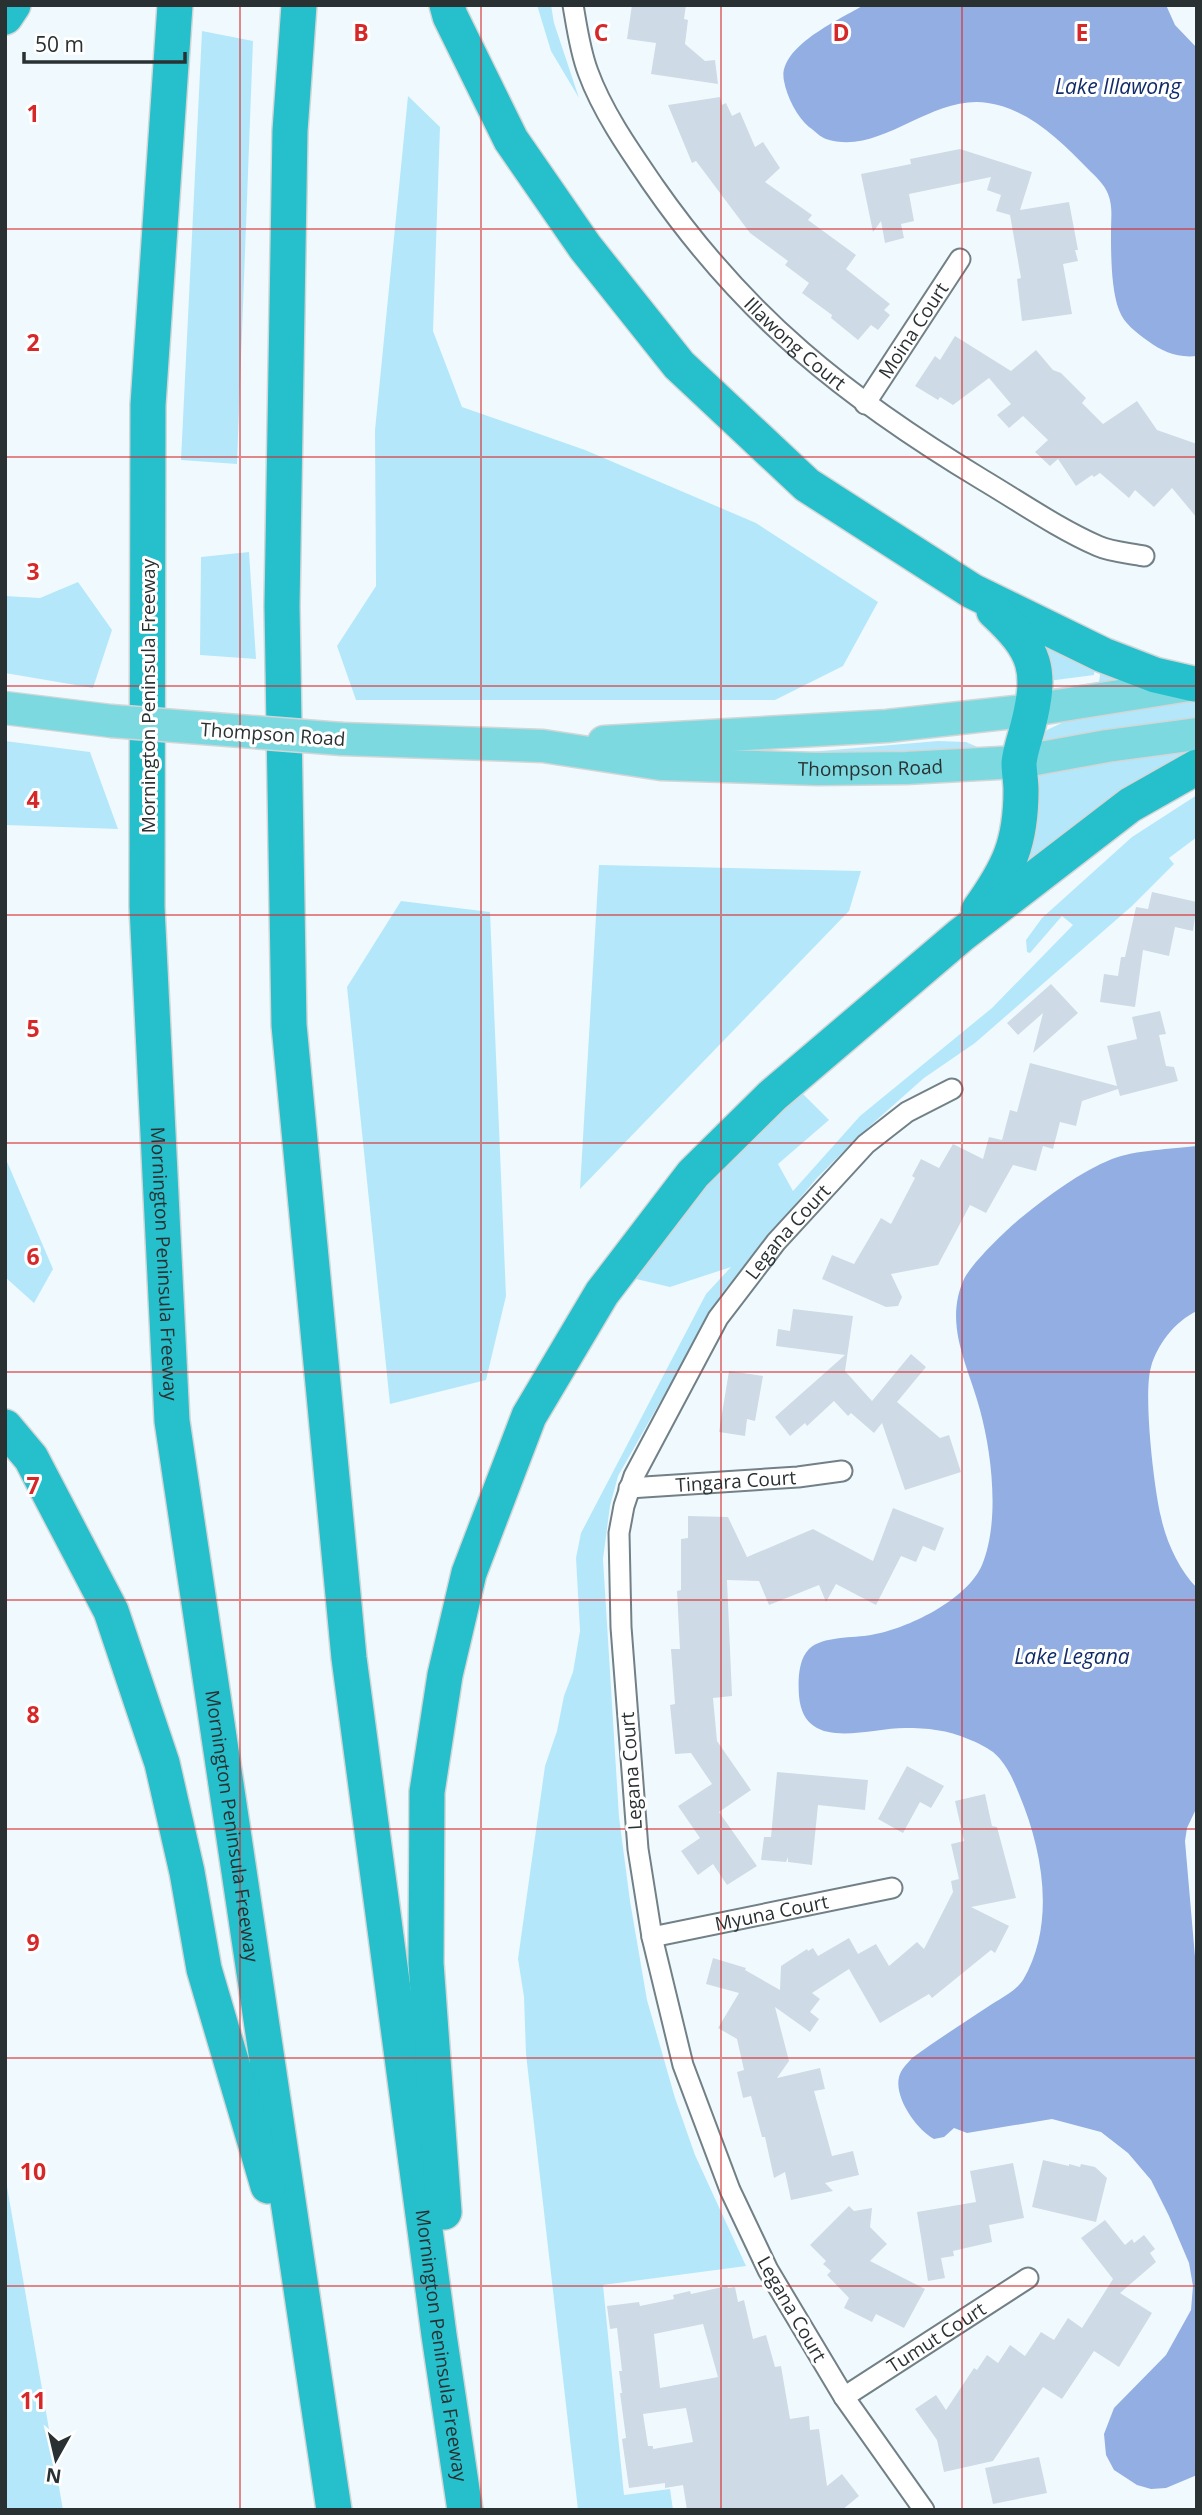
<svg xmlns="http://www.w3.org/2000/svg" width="1202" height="2515" viewBox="0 0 1202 2515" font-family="'Open Sans',sans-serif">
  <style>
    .green { fill: #b5e7fb }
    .water { fill: #93aee2 }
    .building { fill: #cedae5; fill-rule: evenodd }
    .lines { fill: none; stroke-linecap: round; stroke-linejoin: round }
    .minor-casing { stroke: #728187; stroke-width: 23 }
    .primary-casing { stroke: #d4d6d6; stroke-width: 35 }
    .motorway-casing { stroke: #d4d6d6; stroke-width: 38 }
    .minor { stroke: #fff; stroke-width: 19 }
    .primary { stroke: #7dd9e0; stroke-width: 32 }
    .motorway { stroke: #26bfcc; stroke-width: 35 }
    .primary-bridge-casing { stroke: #d4d6d6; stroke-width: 35; stroke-linecap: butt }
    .primary-bridge { stroke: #7dd9e0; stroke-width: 32 }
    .grid { fill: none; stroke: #d62828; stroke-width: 2; stroke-opacity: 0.55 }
    .labels { text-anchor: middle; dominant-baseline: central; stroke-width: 6; stroke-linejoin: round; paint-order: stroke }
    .street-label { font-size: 19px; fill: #2a3133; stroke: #fff }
    .water-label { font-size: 21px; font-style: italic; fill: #112c68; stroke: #fff }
    .grid-label { font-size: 23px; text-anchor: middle; font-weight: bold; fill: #d62828; stroke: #fff; stroke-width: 6; stroke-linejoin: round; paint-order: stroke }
  </style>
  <rect width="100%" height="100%" fill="#f0fafe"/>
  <g class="green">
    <polygon points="537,5 551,5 554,23 579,98 551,51"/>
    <polygon points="202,31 253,41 237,464 181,460"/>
    <polygon points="408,96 440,127 433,331 462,407 585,450 756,523 878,602 843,666 775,700 356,700 337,646 376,586 375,430"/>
    <polygon points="249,552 256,659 200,655 201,557"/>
    <polygon points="78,582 112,630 93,688 5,673 5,596 40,598"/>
    <polygon points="1041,641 1095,668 1094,675 1048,681"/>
    <polygon points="1101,668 1127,682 1047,693 1048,689 1099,682"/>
    <polygon points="1197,694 1197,720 1037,744 1047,730 1076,716"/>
    <polygon points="5,741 90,752 118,829 5,825"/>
    <polygon points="938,741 966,742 982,749 981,753 640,755 692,748 809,752"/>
    <polygon points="1188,752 1028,873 1024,853 1034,773"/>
    <polygon points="1197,795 1197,837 1169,858 1174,864 1132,906 975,1043 924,1078 862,1133 816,1179 722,1293 618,1476 610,1506 603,1559 619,1817 630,1901 647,2000 675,2098 695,2155 746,2266 603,2285 624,2495 670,2489 673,2510 578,2510 526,2054 524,1997 518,1959 545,1766 557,1731 564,1696 573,1672 580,1631 576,1558 581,1533 706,1294 731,1267 670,1287 632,1278 695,1196 731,1158 801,1092 829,1120 778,1164 793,1191 860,1116 992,1008 1073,925 1062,916 1030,953 1027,952 1026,940 1042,918 1132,837"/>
    <polygon points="599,865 861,871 849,911 580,1189"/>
    <polygon points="401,901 490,912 506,1296 486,1380 390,1404 347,987"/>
    <polygon points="5,1157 53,1269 34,1303 5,1277"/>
    <polygon points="5,2175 63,2510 5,2510"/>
  </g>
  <g class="water">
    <path d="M 864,5 L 1166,5 L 1175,25 L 1197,48 L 1197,356 C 1177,358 1163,352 1148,341 C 1137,333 1124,324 1119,310 C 1111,289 1111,254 1111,231 C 1111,219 1113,206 1108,194 C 1105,185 1095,176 1088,169 C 1062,142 1029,109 988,103 C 930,94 881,157 826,139 C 820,137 815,131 809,127 C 797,117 787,97 784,81 C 777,47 839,20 864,5 Z"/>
    <path d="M 1197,1146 L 1197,1311 C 1175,1321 1157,1345 1151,1367 C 1143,1394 1154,1488 1161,1517 C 1166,1541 1179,1570 1197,1588 L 1197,1807 L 1187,1828 L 1185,1841 L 1197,1980 L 1197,2475 L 1166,2488 L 1151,2489 L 1137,2485 L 1114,2470 L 1106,2455 L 1104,2434 L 1114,2408 L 1166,2355 L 1191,2310 L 1193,2286 L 1189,2263 L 1169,2216 L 1151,2180 L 1128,2153 L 1101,2132 L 1052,2119 L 967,2133 L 954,2128 L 944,2137 L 934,2139 C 917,2130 894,2098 899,2077 C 901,2069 907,2064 912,2058 C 937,2040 963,2023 989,2006 C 1000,1999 1016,1991 1023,1980 C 1056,1924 1043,1851 1019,1794 C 1013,1779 1006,1763 993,1752 C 986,1747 976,1742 968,1739 C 948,1730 927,1728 905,1728 C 868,1728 804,1753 799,1696 C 798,1681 798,1660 809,1649 C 822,1636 854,1638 871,1635 C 907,1629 967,1600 982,1565 C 1000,1522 992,1454 980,1410 C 969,1367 943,1325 964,1279 C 972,1263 1007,1229 1022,1217 C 1049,1195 1080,1172 1112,1159 C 1135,1150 1172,1149 1197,1146 Z"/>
  </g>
  <g class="building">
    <polygon points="632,5 686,5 684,19 688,20 685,44 705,61 715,60 718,84 651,74 656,43 627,39"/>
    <polygon points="720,97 722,105 726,103 732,116 740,112 755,147 763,142 780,168 765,182 812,215 808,220 856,255 846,269 890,304 884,310 890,315 878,330 871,325 858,340 831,318 832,315 802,293 809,283 785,265 788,261 750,233 696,161 692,163 668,105"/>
    <polygon points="960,149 1032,172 1020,210 1069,202 1078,250 1075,250 1078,261 1063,264 1072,314 1022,321 1017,279 1021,278 1010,215 996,211 1001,195 987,190 991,177 909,194 914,221 901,224 904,238 885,243 881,221 873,232 861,174 911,164 910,159"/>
    <polygon points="955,336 1011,371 1036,350 1053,370 1061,373 1086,398 1082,403 1103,424 1137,401 1157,430 1197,444 1197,518 1172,488 1154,507 1135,490 1129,498 1100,473 1094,477 1092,475 1076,486 1058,459 1050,466 1035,452 1048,440 1023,416 1009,428 997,415 1011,404 989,378 953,405 940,397 938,400 915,386 935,356 940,360"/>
    <polygon points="1152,892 1197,902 1193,931 1175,927 1169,956 1143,950 1135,1007 1100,1002 1104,974 1118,976 1121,957 1125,957 1136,907 1148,909"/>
    <polygon points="1051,984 1078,1013 1033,1053 1043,1013 1018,1035 1007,1023"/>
    <polygon points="1160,1011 1166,1034 1159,1035 1166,1066 1174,1067 1178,1081 1120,1096 1118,1089 1082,1101 1076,1126 1060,1122 1053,1149 1043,1146 1036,1171 1013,1165 986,1213 970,1205 938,1265 891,1274 902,1297 898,1306 886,1307 822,1279 832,1255 854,1264 881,1218 891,1224 915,1178 912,1176 921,1159 939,1168 953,1144 983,1159 989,1137 1002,1140 1010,1110 1017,1112 1030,1063 1117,1086 1107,1046 1137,1039 1132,1017"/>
    <polygon points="793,1309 853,1316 845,1371 872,1401 911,1354 926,1367 897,1402 940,1438 949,1435 961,1472 905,1490 882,1423 874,1433 851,1413 848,1416 834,1401 807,1426 805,1423 790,1436 775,1417 845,1355 776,1346 778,1329 790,1331"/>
    <polygon points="729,1371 763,1376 755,1421 747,1419 745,1436 719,1432"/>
    <polygon points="893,1508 944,1528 935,1551 923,1546 916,1562 901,1556 876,1605 836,1584 826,1602 819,1585 769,1605 759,1581 727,1580 732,1696 713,1698 717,1741 751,1790 719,1812 757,1866 727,1885 713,1864 698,1875 681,1851 700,1838 678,1806 712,1784 691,1753 675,1754 670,1705 675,1704 671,1649 680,1649 677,1591 681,1590 681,1539 688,1538 688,1516 728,1517 747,1557 813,1529 873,1561"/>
    <polygon points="907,1766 944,1786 931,1808 920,1802 903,1833 878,1819"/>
    <polygon points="777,1772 868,1780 865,1810 818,1805 812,1865 788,1862 788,1857 786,1862 761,1860 764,1837 771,1837"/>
    <polygon points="985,1794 992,1826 997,1827 1016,1898 971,1907 1009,1926 995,1953 991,1950 932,1998 929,1994 880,2023 849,1969 812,1993 820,1999 810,2012 819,2019 810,2032 775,2007 789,2061 777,2078 820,2068 825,2089 814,2091 832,2156 853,2151 859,2175 825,2183 833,2191 791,2200 785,2172 774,2178 765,2137 762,2137 751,2096 743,2098 737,2072 744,2070 737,2039 718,2028 739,1993 706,1984 713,1958 746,1968 745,1970 780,1990 781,1966 807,1949 808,1951 813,1948 818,1956 849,1938 858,1954 876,1944 889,1966 917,1942 924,1949 953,1892 951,1881 959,1879 951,1844 964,1841 955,1801"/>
    <polygon points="1043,2160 1069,2166 1069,2164 1080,2167 1081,2164 1095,2167 1107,2178 1096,2222 1032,2207"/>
    <polygon points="1013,2163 1024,2218 989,2225 992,2242 953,2251 954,2256 941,2258 945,2278 928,2281 917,2212 976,2202 970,2171"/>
    <polygon points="849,2206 854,2211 872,2208 870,2227 887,2244 870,2261 925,2289 904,2328 876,2314 872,2322 844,2308 849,2298 827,2275 831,2271 823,2264 826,2261 810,2245"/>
    <polygon points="1105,2220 1125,2245 1132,2239 1134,2243 1144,2235 1155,2249 1150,2253 1156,2262 1120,2293 1152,2313 1119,2367 1094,2351 1062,2399 1043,2387 993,2461 944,2472 937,2440 915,2409 936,2395 946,2410 974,2368 977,2370 987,2355 998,2363 1010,2345 1025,2356 1041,2332 1054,2340 1068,2318 1082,2328 1113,2279 1081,2238"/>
    <path d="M 727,2286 L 728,2288 L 735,2287 L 738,2302 L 744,2300 L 753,2339 L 766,2335 L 775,2367 L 781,2366 L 790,2419 L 809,2416 L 810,2430 L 819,2429 L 827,2486 L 842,2474 L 859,2496 L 842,2510 L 687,2510 L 683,2485 L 665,2488 L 665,2483 L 629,2488 L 622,2439 L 626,2438 L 620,2393 L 622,2393 L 619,2371 L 622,2371 L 617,2328 L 610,2329 L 607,2306 L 639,2302 L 640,2306 L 674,2299 L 673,2295 L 690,2291 L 691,2294 ZM 703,2324 L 718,2377 L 660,2388 L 654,2334 ZM 686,2408 L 693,2442 L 653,2449 L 653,2446 L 648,2446 L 643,2414 Z"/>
    <polygon points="1039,2457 1047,2493 993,2504 985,2468"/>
  </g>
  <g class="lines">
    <defs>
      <g id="minor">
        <path id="s1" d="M 573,5 C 577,28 580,51 588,72 C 603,113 630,151 654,186 C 746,318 847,398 983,480 C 1020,502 1059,529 1098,546 C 1111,552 1130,553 1144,556"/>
        <path id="s2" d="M 865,404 L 960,259"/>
        <path id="s3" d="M 629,1488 L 798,1477 L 842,1471"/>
        <path id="s4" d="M 652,1937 L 892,1888"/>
        <path id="s5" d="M 844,2397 L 1028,2278"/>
        <path id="s6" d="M 924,2510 L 844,2397 L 768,2270 L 730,2190 L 683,2065 L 652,1937 L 638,1849 L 621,1627 L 619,1533 L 624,1506 L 634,1476 L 718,1318 L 776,1242 L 866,1144 L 907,1112 L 952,1089"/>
      </g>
      <g id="primary">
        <polyline points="5,708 111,721"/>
        <path id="s7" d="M 342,739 L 543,746 L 661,764 L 817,769 L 906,768 L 1019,762 L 1107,746 L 1197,734"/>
        <polyline points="604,742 887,726 1032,710 1189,685"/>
      </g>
      <g id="motorway">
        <path id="s8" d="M 175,5 L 148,405 L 147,907 L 172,1421 L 334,2510"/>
        <path id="s9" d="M 299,5 L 290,131 L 282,606 L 289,1025 L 349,1658 L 439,2335 L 465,2510"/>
        <polyline points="447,5 450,16 511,140 585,247 679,365 807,485 972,591 1103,655 1155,675 1194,684"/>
        <polyline points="5,17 13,5"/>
        <path d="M 979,910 C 1009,868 1021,843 1021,790 C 1021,781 1019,772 1019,763 C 1020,751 1025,738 1028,726 C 1042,670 1037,651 994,611"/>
        <polyline points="5,1427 31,1458 111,1611 162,1763 187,1872 204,1969 268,2186"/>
        <polyline points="444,2212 426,1963 427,1792 445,1675 469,1573 529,1416 602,1293 693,1174 772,1096 961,935 1130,805 1197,767"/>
      </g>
    </defs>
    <use href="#minor" class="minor-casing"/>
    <use href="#primary" class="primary-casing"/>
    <use href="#motorway" class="motorway-casing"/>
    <use href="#minor" class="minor"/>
    <use href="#primary" class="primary"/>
    <use href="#motorway" class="motorway"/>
    <defs>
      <polyline id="primary-bridge" points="111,721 342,739"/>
    </defs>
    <use href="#primary-bridge" class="primary-bridge-casing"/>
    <use href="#primary-bridge" class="primary-bridge"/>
  </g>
  <path class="grid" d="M 240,5 L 240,2510M 481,5 L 481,2510M 721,5 L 721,2510M 962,5 L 962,2510M 5,229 L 1197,229M 5,457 L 1197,457M 5,686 L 1197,686M 5,915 L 1197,915M 5,1143 L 1197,1143M 5,1372 L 1197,1372M 5,1600 L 1197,1600M 5,1829 L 1197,1829M 5,2058 L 1197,2058M 5,2286 L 1197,2286"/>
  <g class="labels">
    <g class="street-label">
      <text stroke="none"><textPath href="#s2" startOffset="88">Moina Court</textPath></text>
      <text stroke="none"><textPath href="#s1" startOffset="413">Illawong Court</textPath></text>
      <text transform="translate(148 696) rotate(-90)">Mornington Peninsula Freeway</text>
      <text transform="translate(273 734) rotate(4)">Thompson Road</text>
      <text stroke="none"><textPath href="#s7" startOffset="530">Thompson Road</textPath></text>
      <text stroke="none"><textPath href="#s6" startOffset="1395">Legana Court</textPath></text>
      <text stroke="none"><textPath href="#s8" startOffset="1260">Mornington Peninsula Freeway</textPath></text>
      <text stroke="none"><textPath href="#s3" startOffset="107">Tingara Court</textPath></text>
      <text transform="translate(631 1771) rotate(-94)">Legana Court</text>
      <text stroke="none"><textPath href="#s8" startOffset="1827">Mornington Peninsula Freeway</textPath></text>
      <text stroke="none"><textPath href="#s4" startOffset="122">Myuna Court</textPath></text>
      <text transform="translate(792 2309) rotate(60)">Legana Court</text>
      <text stroke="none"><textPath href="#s5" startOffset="110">Tumut Court</textPath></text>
      <text stroke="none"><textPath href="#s9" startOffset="2350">Mornington Peninsula Freeway</textPath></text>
    </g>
    <g class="water-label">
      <text x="1118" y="86">Lake Illawong</text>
      <text x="1072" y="1656">Lake Legana</text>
    </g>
  </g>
  <g class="grid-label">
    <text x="361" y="41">B</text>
    <text x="601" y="41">C</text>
    <text x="841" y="41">D</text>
    <text x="1082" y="41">E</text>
    <text x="33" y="122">1</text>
    <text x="33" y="351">2</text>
    <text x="33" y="580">3</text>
    <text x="33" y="808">4</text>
    <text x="33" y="1037">5</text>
    <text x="33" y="1265">6</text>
    <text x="33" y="1494">7</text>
    <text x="33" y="1723">8</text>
    <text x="33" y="1951">9</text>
    <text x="33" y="2180">10</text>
    <text x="33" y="2409">11</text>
  </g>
  <rect width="1202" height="2515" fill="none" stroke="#2a3133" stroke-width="14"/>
  <g transform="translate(56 2459) rotate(188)" stroke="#ffffff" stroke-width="5" paint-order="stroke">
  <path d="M0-5L12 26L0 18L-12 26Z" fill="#2a3133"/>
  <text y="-10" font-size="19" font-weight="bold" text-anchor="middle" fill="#2a3133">N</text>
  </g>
  <path d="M24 52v10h161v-10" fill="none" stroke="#2a3133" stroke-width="3.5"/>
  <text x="35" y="52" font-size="21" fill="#2a3133" stroke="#ffffff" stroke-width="5" paint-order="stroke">50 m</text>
</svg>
